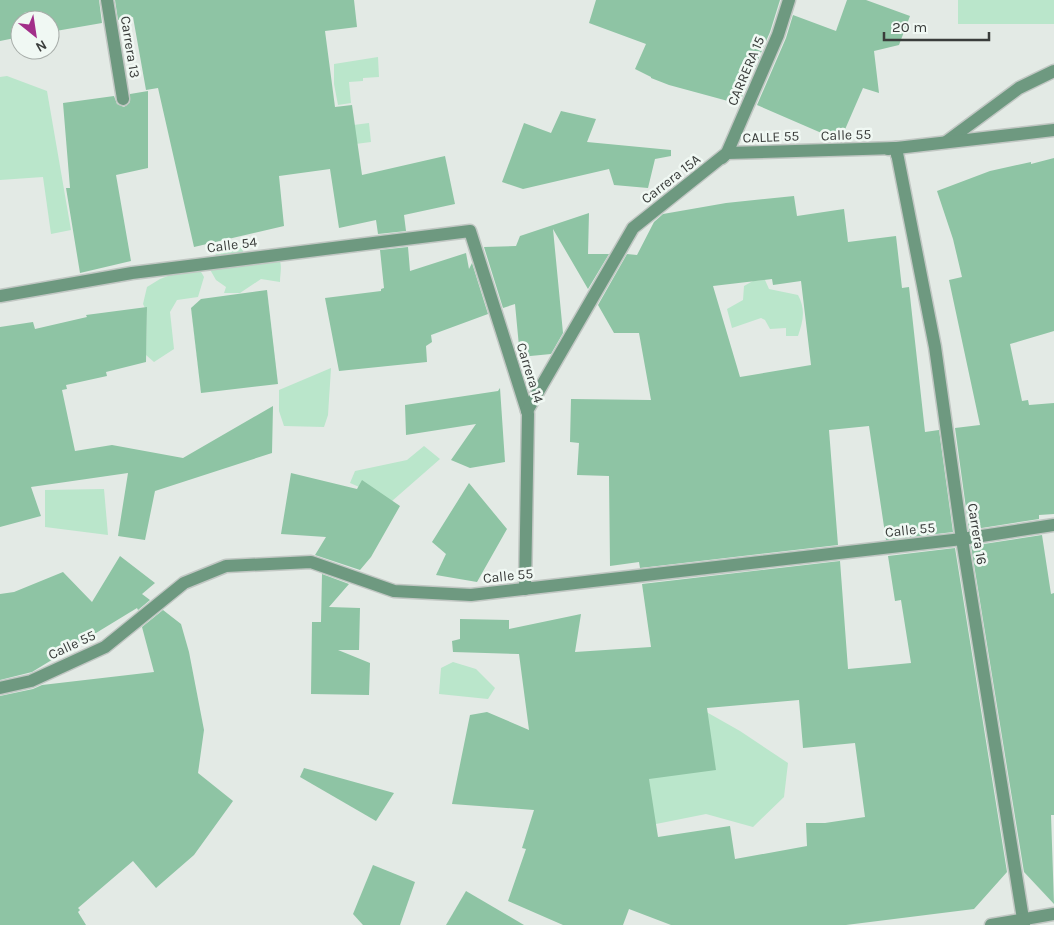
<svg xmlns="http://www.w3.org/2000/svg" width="1054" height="925" viewBox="0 0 1054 925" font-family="Karla,sans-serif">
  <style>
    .green { fill: #bae6cb }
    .building { fill: #8ec4a4; fill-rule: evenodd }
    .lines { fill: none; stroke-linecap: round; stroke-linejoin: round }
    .minor-casing { stroke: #c1c7c3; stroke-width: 15 }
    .minor { stroke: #6e9980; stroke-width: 12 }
    .labels { text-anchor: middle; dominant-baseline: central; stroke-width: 5; stroke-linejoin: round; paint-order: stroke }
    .street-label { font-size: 14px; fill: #3a3d3b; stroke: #f0f8f3 }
  </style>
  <rect width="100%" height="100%" fill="#e3eae5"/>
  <g class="green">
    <rect x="958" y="0" width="96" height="24"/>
    <polygon points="378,57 379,77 363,78 363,81 349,82 351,103 338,105 334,84 334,64"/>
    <polygon points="7,76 47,91 71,230 51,234 43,177 0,180 0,77"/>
    <polygon points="369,123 371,142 309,150 307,131"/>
    <path d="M 239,245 L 243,251 L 244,256 C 255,253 275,244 280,261 C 282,267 280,275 280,282 L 261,279 L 240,293 L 224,293 L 226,287 L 216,280 L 208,266 L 216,254 Z"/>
    <polygon points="197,265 204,277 198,297 177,300 170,312 174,349 154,362 146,355 147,312 143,304 147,287 160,279"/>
    <path d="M 765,280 L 769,289 L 798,295 C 806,310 803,321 798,336 L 786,336 L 786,328 L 770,329 L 765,320 L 761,318 L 732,328 L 727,309 L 743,300 L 744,286 L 753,281 Z"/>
    <polygon points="331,368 328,415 324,427 284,426 279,411 279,390"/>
    <polygon points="424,446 440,459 392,501 350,483 355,471 407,460"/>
    <polygon points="104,489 108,535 45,527 45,490"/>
    <polygon points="453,662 476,669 495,688 488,699 439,694 441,668"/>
    <polygon points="687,701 740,731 788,763 784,797 753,827 706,814 656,824 635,798"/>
  </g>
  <g class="building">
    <polygon points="0,0 99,0 102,23 50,32 50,20 20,20 20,37 0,41"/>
    <polygon points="115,0 354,0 357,27 325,31 335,107 352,105 362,175 445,156 455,204 404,215 406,231 378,234 376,220 339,228 330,169 279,176 284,226 194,247 158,88 146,90 133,17 118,20"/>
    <polygon points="596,0 780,0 770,32 739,104 669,85 651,78 651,77 635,69 646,44 589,23"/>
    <polygon points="847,0 866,0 910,16 899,45 874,51 879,93 863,88 840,141 757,105 786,38 793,15 836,31"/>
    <polygon points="148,91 148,168 116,175 131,261 80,273 66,188 70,188 63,103 114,96 117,104 124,107 130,102 130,94"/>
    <polygon points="561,111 596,119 587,142 671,150 671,156 655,159 648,188 614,185 609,169 523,189 502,182 524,123 551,133"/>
    <polygon points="1054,158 1054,331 1010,344 1022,401 1028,400 1029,405 1054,403 1054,514 1039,515 1039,519 969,530 955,428 980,425 949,280 962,277 953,239 937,191 990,171 1031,162 1031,164"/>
    <path d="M 794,196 L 797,216 L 844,209 L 848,242 L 896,236 L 902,288 L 909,287 L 925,432 L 939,430 L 953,532 L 886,540 L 869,426 L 829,430 L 838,545 L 640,568 L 639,562 L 610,566 L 609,476 L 577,475 L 579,443 L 570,442 L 571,399 L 651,400 L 639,333 L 614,333 L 598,305 L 627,254 L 637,255 L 654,222 L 663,214 L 726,203 ZM 772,279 L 773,285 L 801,281 L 811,365 L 740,377 L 713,286 Z"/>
    <polygon points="589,213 588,254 609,254 588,289 553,229 563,333 551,354 520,357 515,304 503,308 484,247 516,246 520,236"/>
    <polygon points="408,247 410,271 466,253 469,269 472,263 488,314 431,335 432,342 426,346 427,362 339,371 325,298 381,291 381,289 384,288 380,250"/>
    <polygon points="267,290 278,384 201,393 191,308 201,299"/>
    <polygon points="147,307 146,362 106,372 107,376 66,385 67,389 62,390 75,451 112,445 183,458 273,406 272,453 155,491 145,540 118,536 128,473 31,487 41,516 0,527 0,327 33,322 35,329 87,317 86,315"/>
    <polygon points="500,388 505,462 470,468 451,460 476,424 406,435 405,405 498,391"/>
    <polygon points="291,473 357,489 362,480 400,506 371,557 360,570 315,555 326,537 281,534"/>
    <polygon points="469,483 507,529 477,582 436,575 446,554 432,542"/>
    <polygon points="1042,535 1051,594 1054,593 1054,815 1051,815 1054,904 1024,872 971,546"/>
    <path d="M 955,548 L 1007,872 L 974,909 L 846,925 L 671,925 L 629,909 L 623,925 L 563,925 L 508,901 L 526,849 L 522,848 L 534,810 L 452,804 L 470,715 L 487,712 L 529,730 L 519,654 L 453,652 L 452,641 L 460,639 L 460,619 L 509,620 L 509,629 L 581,614 L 575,652 L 651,647 L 642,584 L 840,561 L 848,669 L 911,663 L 901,600 L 895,601 L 888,556 ZM 799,700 L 803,748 L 855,743 L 865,817 L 825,823 L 806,823 L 807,846 L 735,859 L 730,826 L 658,837 L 649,779 L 716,770 L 707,708 Z"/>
    <polygon points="120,556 155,583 142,594 150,600 138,610 137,608 32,672 0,680 0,594 14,592 63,572 92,602"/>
    <polygon points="322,574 349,584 329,607 360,608 359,650 338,650 370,663 369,695 311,694 312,622 321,622"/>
    <polygon points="163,610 181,624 189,652 204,730 198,773 233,801 194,855 156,888 133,861 78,908 80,910 78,912 86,925 0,925 0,696 33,689 42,685 154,672 142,627"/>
    <polygon points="304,768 394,793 376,821 300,777"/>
    <polygon points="373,865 415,882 400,925 363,925 353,914"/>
    <polygon points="466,891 524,925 446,925"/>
  </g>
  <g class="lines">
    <defs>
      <g id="minor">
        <polyline points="107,0 123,99"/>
        <polyline points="946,142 1019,88 1054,71"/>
        <polyline points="896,148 935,347 962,539 1024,925"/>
        <polyline points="888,149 1054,130"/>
        <polyline points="722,158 727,153 778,35 789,0"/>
        <polyline points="0,296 132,273 470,231 528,414 525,589"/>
        <polyline points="527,411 633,228 727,153 896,148 897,155"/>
        <polyline points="0,688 31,681 105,647 184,583 226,566 311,562 394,591 471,595 962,539 1054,525"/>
        <polyline points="991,925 1054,914"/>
      </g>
    </defs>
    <use href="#minor" class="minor-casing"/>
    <use href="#minor" class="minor"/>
  </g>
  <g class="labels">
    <g class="street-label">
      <text transform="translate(130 47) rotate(81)">Carrera 13</text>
      <text transform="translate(746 71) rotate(-67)">CARRERA 15</text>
      <text transform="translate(846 135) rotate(-2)">Calle 55</text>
      <text transform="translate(771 137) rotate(-2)">CALLE 55</text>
      <text transform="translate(671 179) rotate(-38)">Carrera 15A</text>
      <text transform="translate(232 245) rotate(-7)">Calle 54</text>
      <text transform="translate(530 373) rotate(73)">Carrera 14</text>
      <text transform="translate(910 530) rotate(-6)">Calle 55</text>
      <text transform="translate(977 534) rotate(81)">Carrera 16</text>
      <text transform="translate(508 576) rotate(-6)">Calle 55</text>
      <text transform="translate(72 645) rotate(-25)">Calle 55</text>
    </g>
  </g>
  <g transform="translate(35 35) rotate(150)"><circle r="24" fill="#f0f8f3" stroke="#a7ada9"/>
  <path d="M0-4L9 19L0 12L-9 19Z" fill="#a22e89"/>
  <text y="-8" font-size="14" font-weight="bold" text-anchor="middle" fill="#3a3d3b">N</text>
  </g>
  <path d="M884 32v8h105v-8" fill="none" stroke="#3a3d3b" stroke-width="2.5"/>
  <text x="892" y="32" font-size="15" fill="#3a3d3b" stroke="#f0f8f3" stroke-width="4" paint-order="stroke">20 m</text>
</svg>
